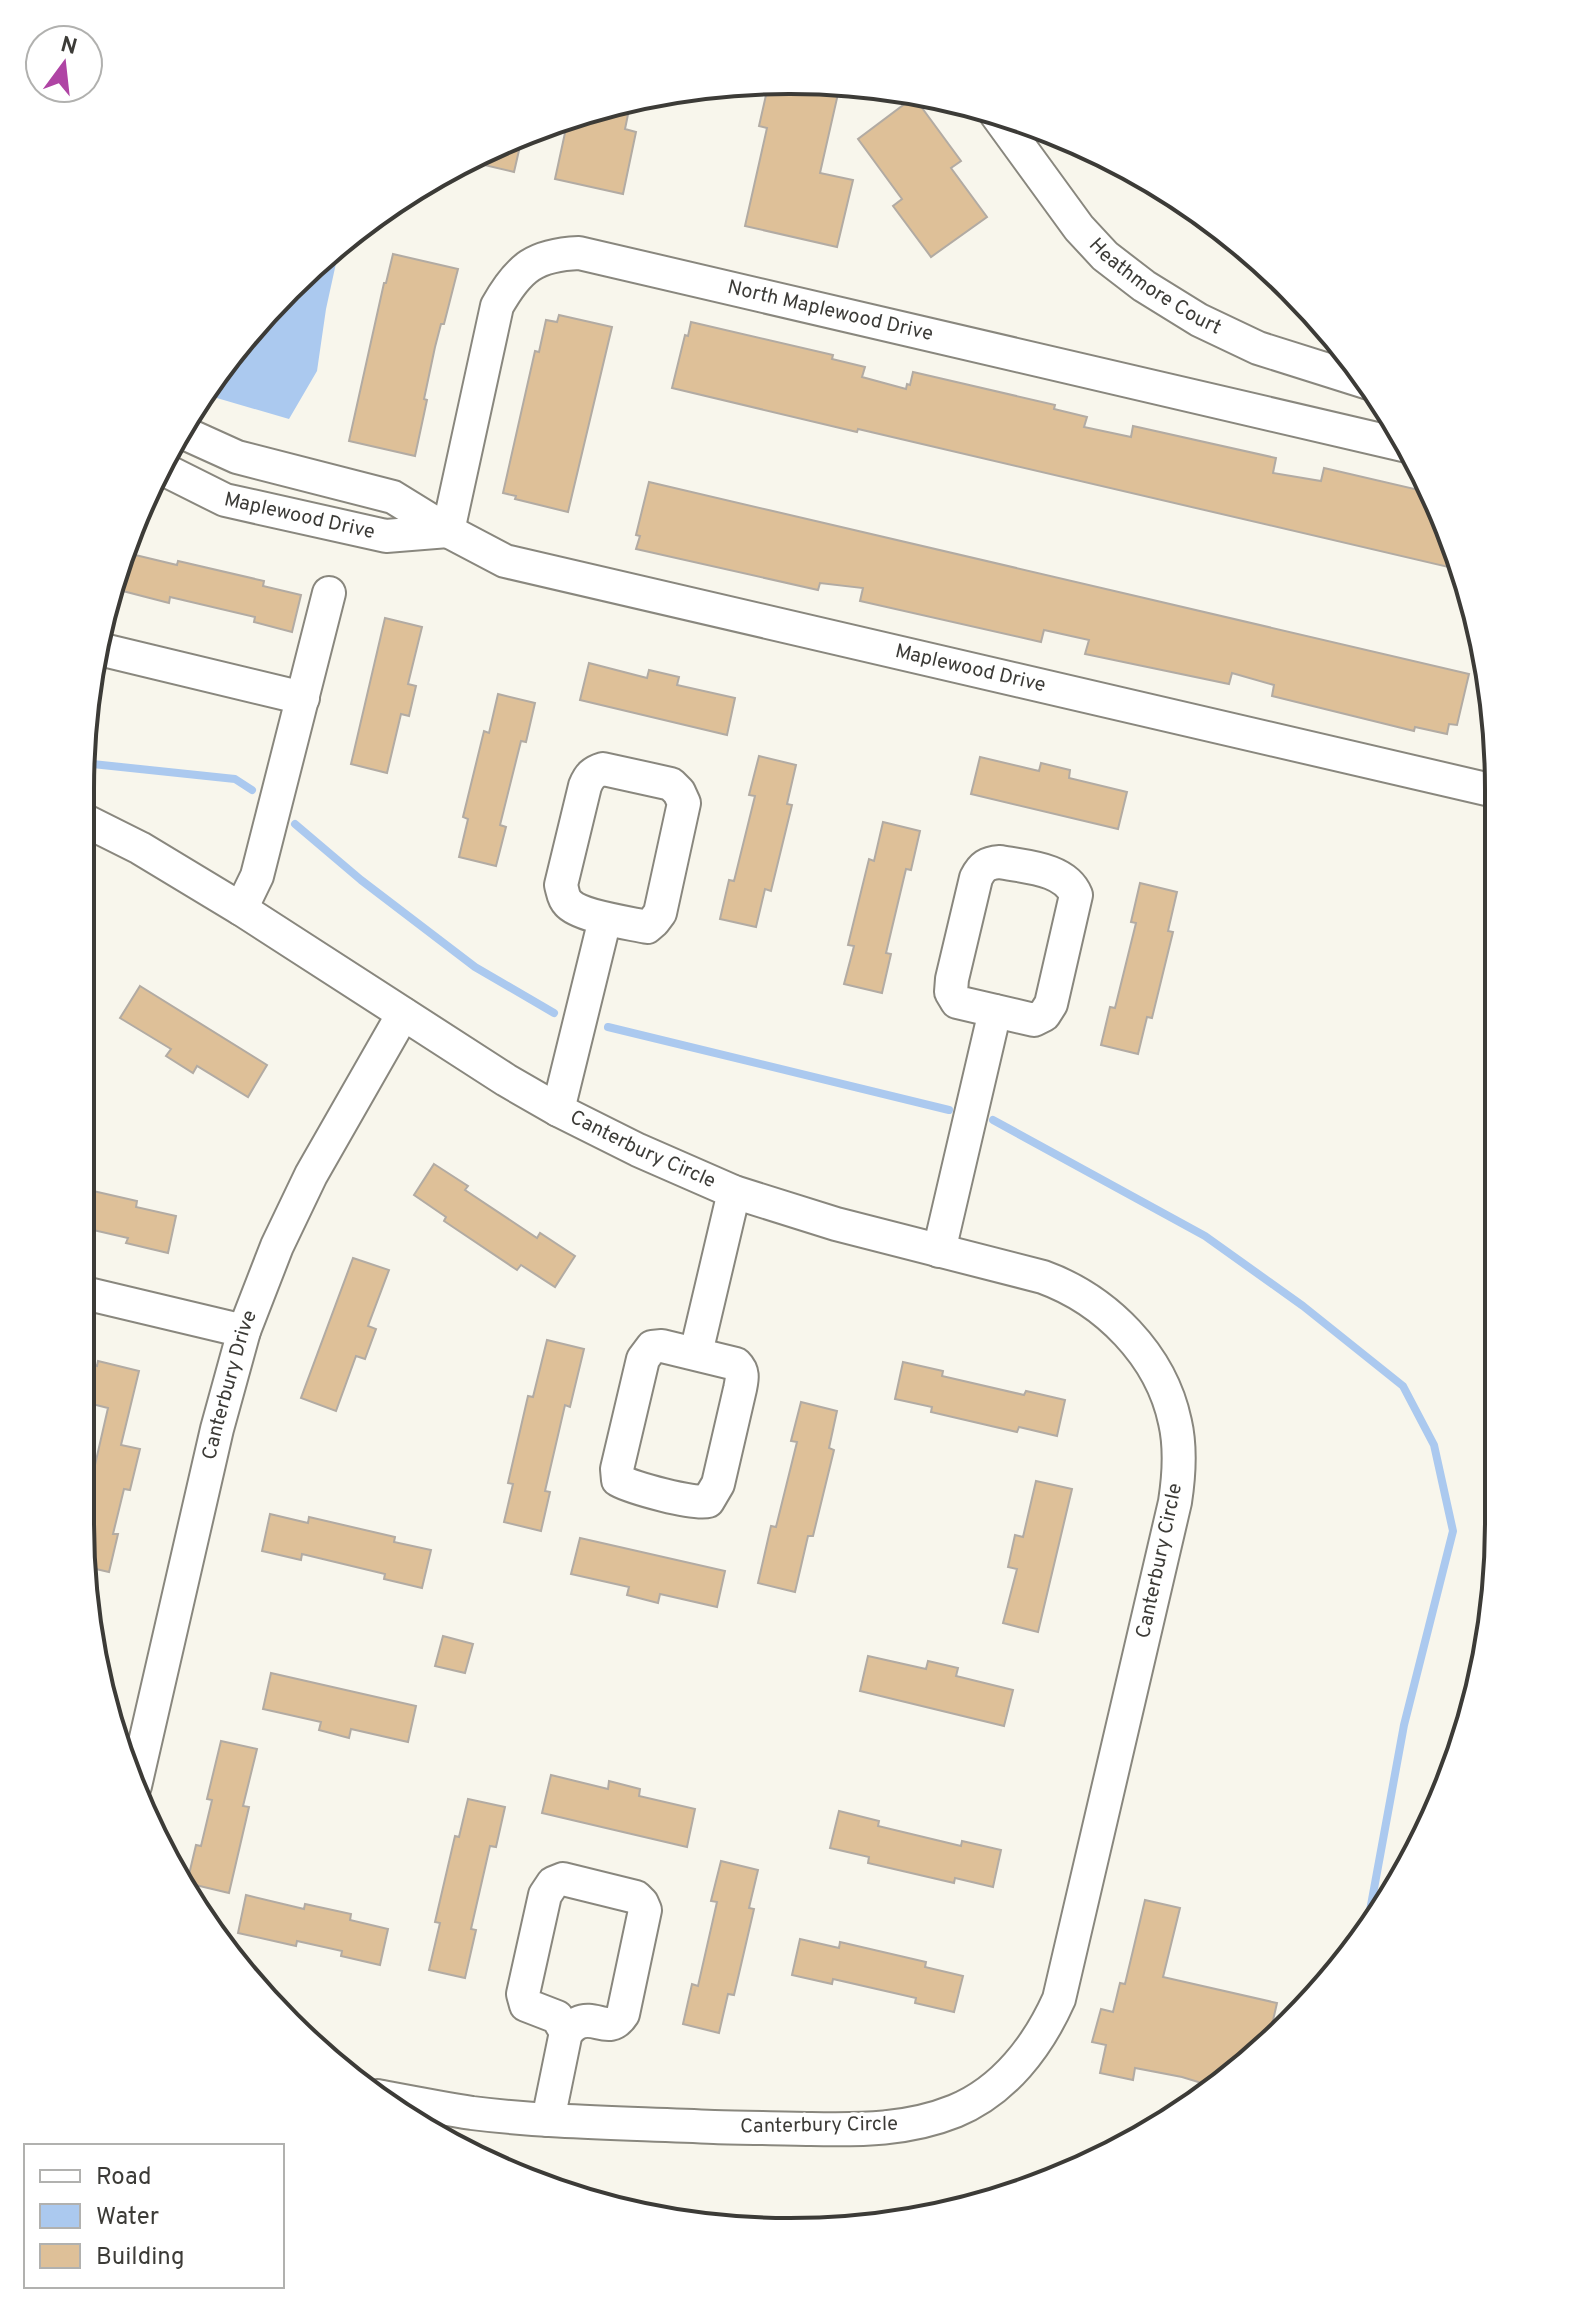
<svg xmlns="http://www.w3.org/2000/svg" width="1579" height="2312" viewBox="0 0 1579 2312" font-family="Overpass,sans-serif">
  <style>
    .water { fill: #abc9ef }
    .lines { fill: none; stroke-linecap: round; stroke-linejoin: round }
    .stream { stroke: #abc9ef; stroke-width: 8 }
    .building { fill: #dec098; stroke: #b2aba3; stroke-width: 2 }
    .street-casing { stroke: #89877e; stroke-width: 36 }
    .street { stroke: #fff; stroke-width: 32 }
    .labels { text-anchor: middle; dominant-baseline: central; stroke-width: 8; stroke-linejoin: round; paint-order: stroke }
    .street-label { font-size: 20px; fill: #3c3b37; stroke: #fff }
    .rim { fill: none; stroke: #3c3b37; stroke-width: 4 }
  </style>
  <rect width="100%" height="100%" fill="#f8f6ec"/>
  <polygon class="water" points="340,245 326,309 317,371 289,419 210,396 287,288"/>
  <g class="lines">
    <g class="stream">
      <polyline points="83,763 235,779 252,790"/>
      <polyline points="295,824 361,880 475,967 554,1013"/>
      <polyline points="608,1027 949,1110"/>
      <polyline points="993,1120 1205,1236 1303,1306 1403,1386 1434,1445 1453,1531 1404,1725 1369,1916"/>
    </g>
  </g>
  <g class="building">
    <polygon points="789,80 840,85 820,173 853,180 837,247 745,226 767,128 759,126 769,82"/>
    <polygon points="914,97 961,161 951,168 987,217 931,257 893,206 902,199 858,139"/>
    <polygon points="631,100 625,129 636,132 623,194 555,179 568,119"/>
    <polygon points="523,133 514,172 467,161 518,134"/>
    <polygon points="393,254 458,269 444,324 441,324 435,347 424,399 427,400 415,456 349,441 384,283 386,283"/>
    <polygon points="559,315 612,327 568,512 515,499 516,496 503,493 535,351 539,352 546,320 557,322"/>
    <polygon points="691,322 833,355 832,359 865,367 862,377 906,389 907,384 910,385 913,372 939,378 1055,405 1054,409 1087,417 1084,427 1131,437 1133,426 1276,458 1273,473 1321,481 1324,468 1432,493 1445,518 1461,570 858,429 857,432 672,388 685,335 688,336"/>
    <polygon points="649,482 1469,674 1457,725 1449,724 1447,734 1415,727 1414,731 1272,696 1274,685 1232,673 1229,684 1085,654 1089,640 1044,630 1041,642 860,601 863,588 820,583 818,590 636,549 640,536 636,535"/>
    <polygon points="127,553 177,565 178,561 264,581 263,586 301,595 292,632 254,622 255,617 170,597 169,603 115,589"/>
    <polygon points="385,618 422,627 408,684 416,686 409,716 401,714 387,773 351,764"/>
    <polygon points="589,663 647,678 649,670 679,677 677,685 735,698 727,735 580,700"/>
    <polygon points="498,694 535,703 526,742 521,741 500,825 506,827 496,866 459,857 468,819 463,817 484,731 489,733"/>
    <polygon points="759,756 796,765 787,804 792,805 771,891 765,889 756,927 720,919 729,880 734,881 755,796 749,795"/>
    <polygon points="980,757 1039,771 1041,763 1070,770 1069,778 1127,792 1118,829 971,794"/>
    <polygon points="883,822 920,831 911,870 906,869 886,953 891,954 882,993 844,984 854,946 848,945 869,859 874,861"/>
    <polygon points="1140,883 1177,892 1168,931 1173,932 1152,1018 1147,1017 1138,1054 1101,1045 1110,1007 1115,1008 1136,923 1131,922"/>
    <polygon points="140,986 267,1065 248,1097 197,1066 193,1073 166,1056 171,1049 120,1018"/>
    <polygon points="434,1164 468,1186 465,1190 537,1238 540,1233 575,1256 555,1287 521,1265 517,1270 444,1221 446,1217 414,1195"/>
    <polygon points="80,1188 137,1201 136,1207 176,1216 168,1253 126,1243 128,1238 80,1227"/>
    <polygon points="353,1258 389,1270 368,1326 376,1329 365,1359 356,1356 336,1411 301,1398"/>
    <polygon points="547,1340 584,1349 570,1407 565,1405 545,1491 550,1492 541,1531 504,1522 513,1484 508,1483 528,1396 533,1397"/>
    <polygon points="98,1361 139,1371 121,1445 140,1449 130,1490 124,1489 113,1534 118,1534 109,1572 87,1567 80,1522 80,1508 87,1477 92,1478 108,1408 80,1401 80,1362 97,1366"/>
    <polygon points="903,1362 943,1371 942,1376 1024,1395 1026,1391 1065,1400 1057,1436 1019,1427 1017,1432 931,1412 932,1407 895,1399"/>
    <polygon points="801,1402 837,1411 829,1448 834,1450 813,1536 808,1536 795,1592 758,1583 771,1526 776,1527 797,1442 791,1441"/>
    <polygon points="1036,1481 1072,1489 1038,1632 1003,1623 1017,1569 1008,1567 1015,1535 1023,1537"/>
    <polygon points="270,1514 308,1523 309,1517 395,1537 394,1542 431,1550 422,1588 384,1579 385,1574 302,1554 301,1560 262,1551"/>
    <polygon points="580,1538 725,1571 717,1607 660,1594 658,1603 627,1595 629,1587 571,1574"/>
    <polygon points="443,1636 473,1644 465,1673 435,1666"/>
    <polygon points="868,1656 926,1669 928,1661 958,1668 956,1676 1013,1690 1004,1726 860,1691"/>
    <polygon points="271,1673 416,1706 408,1742 351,1729 349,1738 319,1730 321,1722 263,1709"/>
    <polygon points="221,1741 257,1749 243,1806 249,1807 229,1893 187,1883 196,1845 201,1846 212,1800 207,1799"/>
    <polygon points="551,1775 608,1789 609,1781 640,1789 639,1796 695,1809 687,1847 542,1813"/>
    <polygon points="468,1799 505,1807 496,1847 490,1846 471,1929 476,1930 465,1978 429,1970 440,1923 435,1922 455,1836 459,1837"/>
    <polygon points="839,1811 879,1821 878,1826 961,1846 962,1841 1001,1850 993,1887 955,1878 954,1883 868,1863 869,1857 830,1848"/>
    <polygon points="721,1861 758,1870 749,1908 754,1909 734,1995 728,1994 719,2033 683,2024 692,1984 698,1986 717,1902 711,1901"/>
    <polygon points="246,1895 304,1909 305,1904 351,1914 350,1920 388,1929 380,1965 341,1956 342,1951 297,1941 296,1946 238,1933"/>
    <polygon points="1145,1900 1180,1908 1163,1977 1277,2003 1268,2042 1211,2086 1182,2077 1135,2068 1133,2080 1100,2073 1106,2045 1092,2042 1101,2009 1113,2012 1120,1983 1125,1984"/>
    <polygon points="800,1939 839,1948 840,1942 926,1962 925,1967 963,1976 954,2012 915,2003 916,1998 833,1979 832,1984 792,1975"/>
  </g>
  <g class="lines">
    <defs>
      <g id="street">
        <path id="s1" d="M 996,114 L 1079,228 L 1105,256 L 1144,286 L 1199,320 L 1258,348 L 1369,383"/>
        <path id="s2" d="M 184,433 L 237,457 L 393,497 L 448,531 L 505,561 L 1499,792"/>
        <path id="s3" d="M 159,467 L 225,500 L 386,536 L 448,531"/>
        <path id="s4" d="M 448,531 L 497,306 C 519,267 535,255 579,253 L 1407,446"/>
        <polyline points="95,648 303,698"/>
        <path d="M 603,769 L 671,784 L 679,792 L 684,803 L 660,913 L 654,921 L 647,927 C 629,923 579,916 568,903 C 563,898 563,892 561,885 L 585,786 C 589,776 593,772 603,769 Z"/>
        <path id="s5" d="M 80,818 L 140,848 L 241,909 L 506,1080 L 558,1110 L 638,1150 L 734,1192 L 836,1224 L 1043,1277 C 1106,1300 1161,1355 1175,1422 C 1181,1448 1179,1476 1175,1502 L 1059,1999 C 1038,2046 1004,2091 955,2111 C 908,2130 861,2130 811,2129 C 779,2128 747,2128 714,2127 C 634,2123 552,2123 472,2113 C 440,2108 409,2102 377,2096"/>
        <path d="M 1000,862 C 1025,867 1065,868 1076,895 L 1051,1004 L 1044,1015 L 1034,1020 L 957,1002 L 951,992 L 952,979 L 976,878 C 982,866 987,863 1000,862 Z"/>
        <polyline points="241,909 257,876 329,593"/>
        <polyline points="558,1110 605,919"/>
        <polyline points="939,1251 995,1011"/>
        <polyline points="80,1292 244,1331"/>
        <path d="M 662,1346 L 736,1364 C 744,1372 742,1379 740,1389 L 718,1484 L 708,1501 C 694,1505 633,1488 618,1480 L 617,1469 L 643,1359 L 652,1347 Z"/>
        <polyline points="696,1353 734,1192"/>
        <path id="s6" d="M 135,1786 L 217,1429 L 244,1331 L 277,1246 L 311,1175 L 403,1014"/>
        <path d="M 563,1879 L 636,1897 L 642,1903 L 645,1910 L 623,2014 C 609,2036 596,2014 578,2023 C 573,2025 570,2029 566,2032 L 557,2017 L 526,2005 L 523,1994 L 545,1895 L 553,1883 Z"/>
        <polyline points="548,2120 566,2032"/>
      </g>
    </defs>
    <use href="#street" class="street-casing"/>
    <use href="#street" class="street"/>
  </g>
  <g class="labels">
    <g class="street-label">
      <text stroke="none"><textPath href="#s1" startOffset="238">Heathmore Court</textPath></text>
      <text stroke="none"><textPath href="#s4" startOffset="592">North Maplewood Drive</textPath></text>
      <text stroke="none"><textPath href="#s3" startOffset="150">Maplewood Drive</textPath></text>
      <text stroke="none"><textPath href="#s2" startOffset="826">Maplewood Drive</textPath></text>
      <text stroke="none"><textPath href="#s5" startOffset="654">Canterbury Circle</textPath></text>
      <text stroke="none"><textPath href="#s6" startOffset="412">Canterbury Drive</textPath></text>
      <text transform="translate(1160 1561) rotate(-78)">Canterbury Circle</text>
      <text transform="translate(819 2126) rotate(-1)">Canterbury Circle</text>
    </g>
  </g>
  <path d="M0 0H1579V2312H0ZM789 94H790A695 695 0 0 1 1485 789V1523A695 695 0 0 1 790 2218H789A695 695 0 0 1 94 1523V789A695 695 0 0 1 789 94Z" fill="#fff" fill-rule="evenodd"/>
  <path class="rim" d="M789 94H790A695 695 0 0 1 1485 789V1523A695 695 0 0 1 790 2218H789A695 695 0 0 1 94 1523V789A695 695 0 0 1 789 94Z"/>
  <rect x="24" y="2144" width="260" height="144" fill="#ffffff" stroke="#b1b1af" stroke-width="2"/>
  <rect x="40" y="2170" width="40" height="12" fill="#ffffff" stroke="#b1b1af" stroke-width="2"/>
  <text x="96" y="2184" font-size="24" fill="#3c3b37">Road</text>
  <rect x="40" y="2204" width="40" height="24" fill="#abc9ef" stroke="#b1b1af" stroke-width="2"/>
  <text x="96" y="2224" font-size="24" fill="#3c3b37">Water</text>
  <rect x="40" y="2244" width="40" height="24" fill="#dec098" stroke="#b1b1af" stroke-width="2"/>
  <text x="96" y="2264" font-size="24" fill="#3c3b37">Building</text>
  <g transform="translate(64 64) rotate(15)"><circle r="38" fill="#ffffff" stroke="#b1b1af" stroke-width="2"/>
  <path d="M0-6L14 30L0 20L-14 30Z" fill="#af44a4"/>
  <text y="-12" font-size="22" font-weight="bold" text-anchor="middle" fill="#3c3b37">N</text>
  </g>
</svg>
